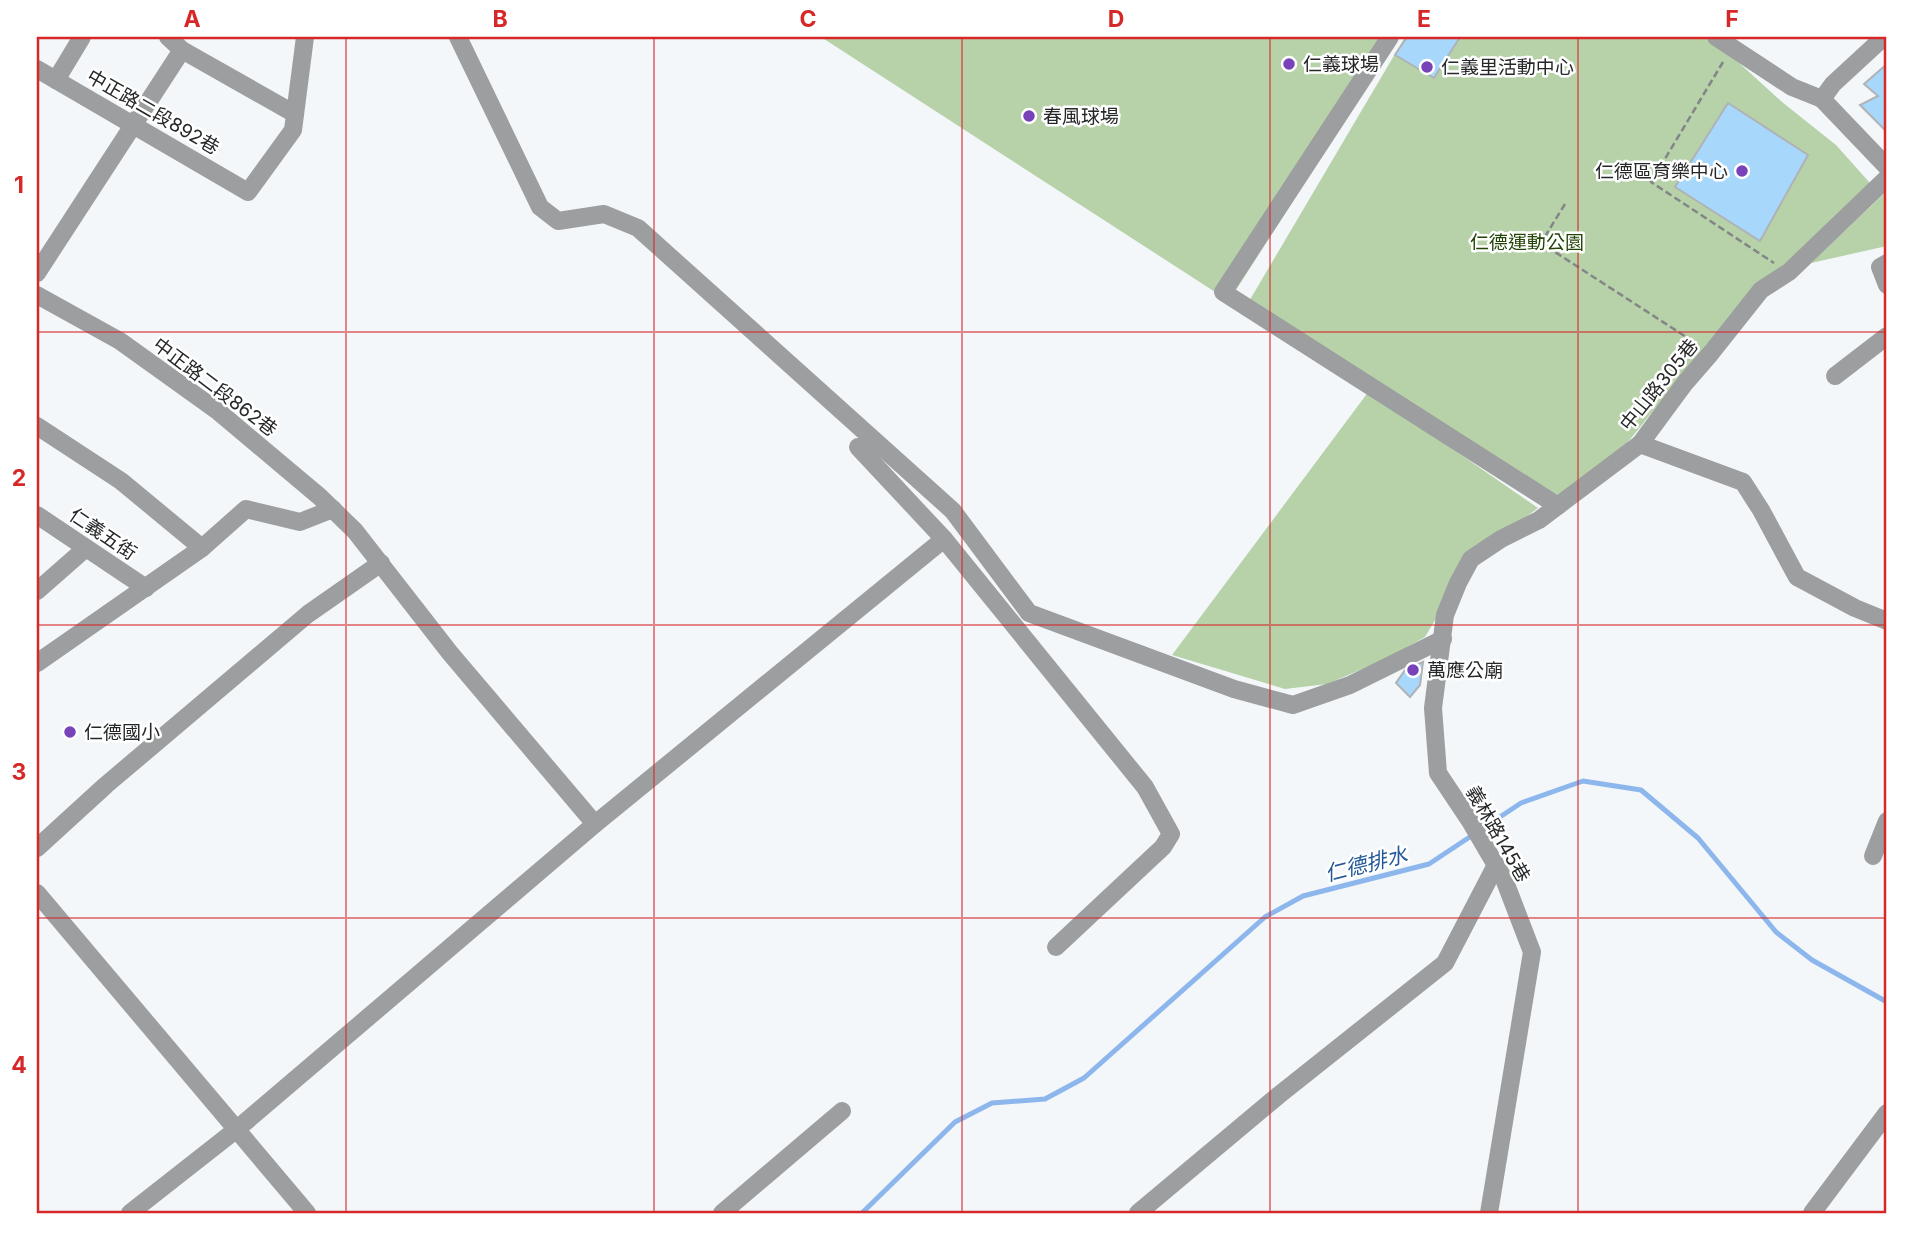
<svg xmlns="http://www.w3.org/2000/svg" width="1924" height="1250" viewBox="0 0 1924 1250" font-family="Inter,'Noto Sans TC',sans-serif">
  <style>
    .green { fill: #b7d2a9 }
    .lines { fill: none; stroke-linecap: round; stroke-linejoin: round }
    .stream { stroke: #8db7ec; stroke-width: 5 }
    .building { fill: #a8d7fc; stroke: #afb3b6; stroke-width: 2 }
    .path { stroke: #838587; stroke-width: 2.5; stroke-dasharray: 7 3.5; stroke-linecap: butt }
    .minor { stroke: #9c9e9f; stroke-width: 18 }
    .grid { fill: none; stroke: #d62828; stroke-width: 2; stroke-opacity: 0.55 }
    .poi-dot { fill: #7842b9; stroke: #fff; stroke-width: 2.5 }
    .labels { text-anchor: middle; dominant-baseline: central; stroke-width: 5; stroke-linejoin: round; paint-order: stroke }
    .poi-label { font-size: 19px; fill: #262728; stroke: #fff; text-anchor: start }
    .street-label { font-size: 19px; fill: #262728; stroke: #fff }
    .park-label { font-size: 19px; fill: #234406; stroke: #fff }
    .water-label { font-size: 21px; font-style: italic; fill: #225898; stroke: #fff }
    .neatline { fill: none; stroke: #d62828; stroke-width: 2.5 }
    .grid-label { font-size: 23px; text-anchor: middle; font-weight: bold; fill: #d62828 }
  </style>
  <rect width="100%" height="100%" fill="#f3f7fa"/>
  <g class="green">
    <polygon points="821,37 1398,37 1229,301"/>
    <polygon points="1405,37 1704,37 1725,50 1782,102 1836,145 1878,192 1796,268 1754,286 1607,468 1553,504 1248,303"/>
    <polygon points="1887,191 1887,246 1811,263"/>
    <polygon points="1369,391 1538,508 1472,558 1425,637 1386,659 1327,684 1285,689 1172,655"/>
  </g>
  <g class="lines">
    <polyline class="stream" points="862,1213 955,1122 992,1103 1045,1099 1084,1078 1265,917 1303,896 1429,864 1521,803 1583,781 1641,790 1698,838 1776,932 1812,960 1887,1002"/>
  </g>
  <g class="building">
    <polygon points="1407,37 1460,37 1434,78 1395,55"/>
    <polygon points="1887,64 1887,132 1860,105 1878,96 1864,84"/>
    <polygon points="1728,103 1808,155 1760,241 1675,187"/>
    <polygon points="1423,662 1420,685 1410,697 1396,683 1405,670"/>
  </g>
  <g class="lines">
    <g class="path">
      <polyline points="1723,62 1651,182 1774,263"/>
      <polyline points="1565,204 1541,243 1697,344"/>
    </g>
    <g class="minor">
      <polyline points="168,37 182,50 295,114"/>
      <polyline points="458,37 540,207 558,221 604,214 638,228 953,511 1029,613 1234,689 1293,705 1350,685 1443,639"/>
      <polyline points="1390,37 1223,292 1558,506"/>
      <polyline points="1716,37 1792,87 1822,99 1833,84 1884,37"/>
      <polyline points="37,69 248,192 293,130 305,37"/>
      <polyline points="56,80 82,37"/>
      <polyline points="1822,99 1887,167"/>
      <polyline points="1887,263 1880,267 1887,285"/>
      <polyline points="37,273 182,50"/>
      <polyline points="37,295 120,341 219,412 320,497 355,531 450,653 595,824"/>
      <polyline points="1835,376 1887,336"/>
      <polyline points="37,426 121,481 202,548"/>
      <polyline points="1640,444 1743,482 1761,510 1797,577 1855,608 1887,621"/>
      <polyline points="858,447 944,539 1145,787 1171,834 1163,847 1056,947"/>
      <polyline points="37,515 146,588"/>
      <polyline points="37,591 86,548"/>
      <polyline points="37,663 202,548 246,509 300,522 333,509"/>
      <polyline points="37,848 106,785 308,614 381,563"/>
      <polyline points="1873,856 1887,821"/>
      <polyline points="37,893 307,1213"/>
      <polyline points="130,1213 237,1129 595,824 944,539"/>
      <polyline points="722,1213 842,1111"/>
      <polyline points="1138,1213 1279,1095 1445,963 1496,865"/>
      <polyline points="1489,1213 1532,952 1504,879 1470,821 1438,773 1433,708 1445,615 1458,583 1471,559 1501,539 1539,520 1640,444 1685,383 1711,353 1761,290 1789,272 1887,178"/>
      <polyline points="1812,1213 1887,1113"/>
    </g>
  </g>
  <path class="grid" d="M 346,37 L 346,1213M 654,37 L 654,1213M 962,37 L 962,1213M 1270,37 L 1270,1213M 1578,37 L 1578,1213M 37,332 L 1887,332M 37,625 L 1887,625M 37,918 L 1887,918"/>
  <g class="poi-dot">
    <circle cx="1289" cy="64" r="7"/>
    <circle cx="1427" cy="67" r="7"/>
    <circle cx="1029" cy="116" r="7"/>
    <circle cx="1742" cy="171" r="7"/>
    <circle cx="1413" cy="670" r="7"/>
    <circle cx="70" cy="732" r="7"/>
  </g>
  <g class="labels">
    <g class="poi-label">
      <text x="1303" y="64">仁義球場</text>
      <text x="1441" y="67">仁義里活動中心</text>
      <text x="1043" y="116">春風球場</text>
      <text x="1728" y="171" text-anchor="end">仁德區育樂中心</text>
      <text x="1427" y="670">萬應公廟</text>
      <text x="84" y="732">仁德國小</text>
    </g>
    <g class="street-label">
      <text transform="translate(153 112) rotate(30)">中正路二段892巷</text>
      <text transform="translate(1659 385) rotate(-51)">中山路305巷</text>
      <text transform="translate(215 387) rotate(37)">中正路二段862巷</text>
      <text transform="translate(103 534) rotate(34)">仁義五街</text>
      <text transform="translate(1498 834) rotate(60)">義林路145巷</text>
    </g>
    <g class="park-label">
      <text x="1527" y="242">仁德運動公園</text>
    </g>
    <g class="water-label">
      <text transform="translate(1366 864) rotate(-14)">仁德排水</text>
    </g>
  </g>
  <rect width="1924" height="1250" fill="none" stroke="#ffffff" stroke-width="77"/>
  <rect x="38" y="38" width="1847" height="1174" class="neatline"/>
  <g class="grid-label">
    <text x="192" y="27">A</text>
    <text x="500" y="27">B</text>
    <text x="808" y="27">C</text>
    <text x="1116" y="27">D</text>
    <text x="1424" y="27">E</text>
    <text x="1732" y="27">F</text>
    <text x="19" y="193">1</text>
    <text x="19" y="486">2</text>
    <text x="19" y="780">3</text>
    <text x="19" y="1073">4</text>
  </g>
</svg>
